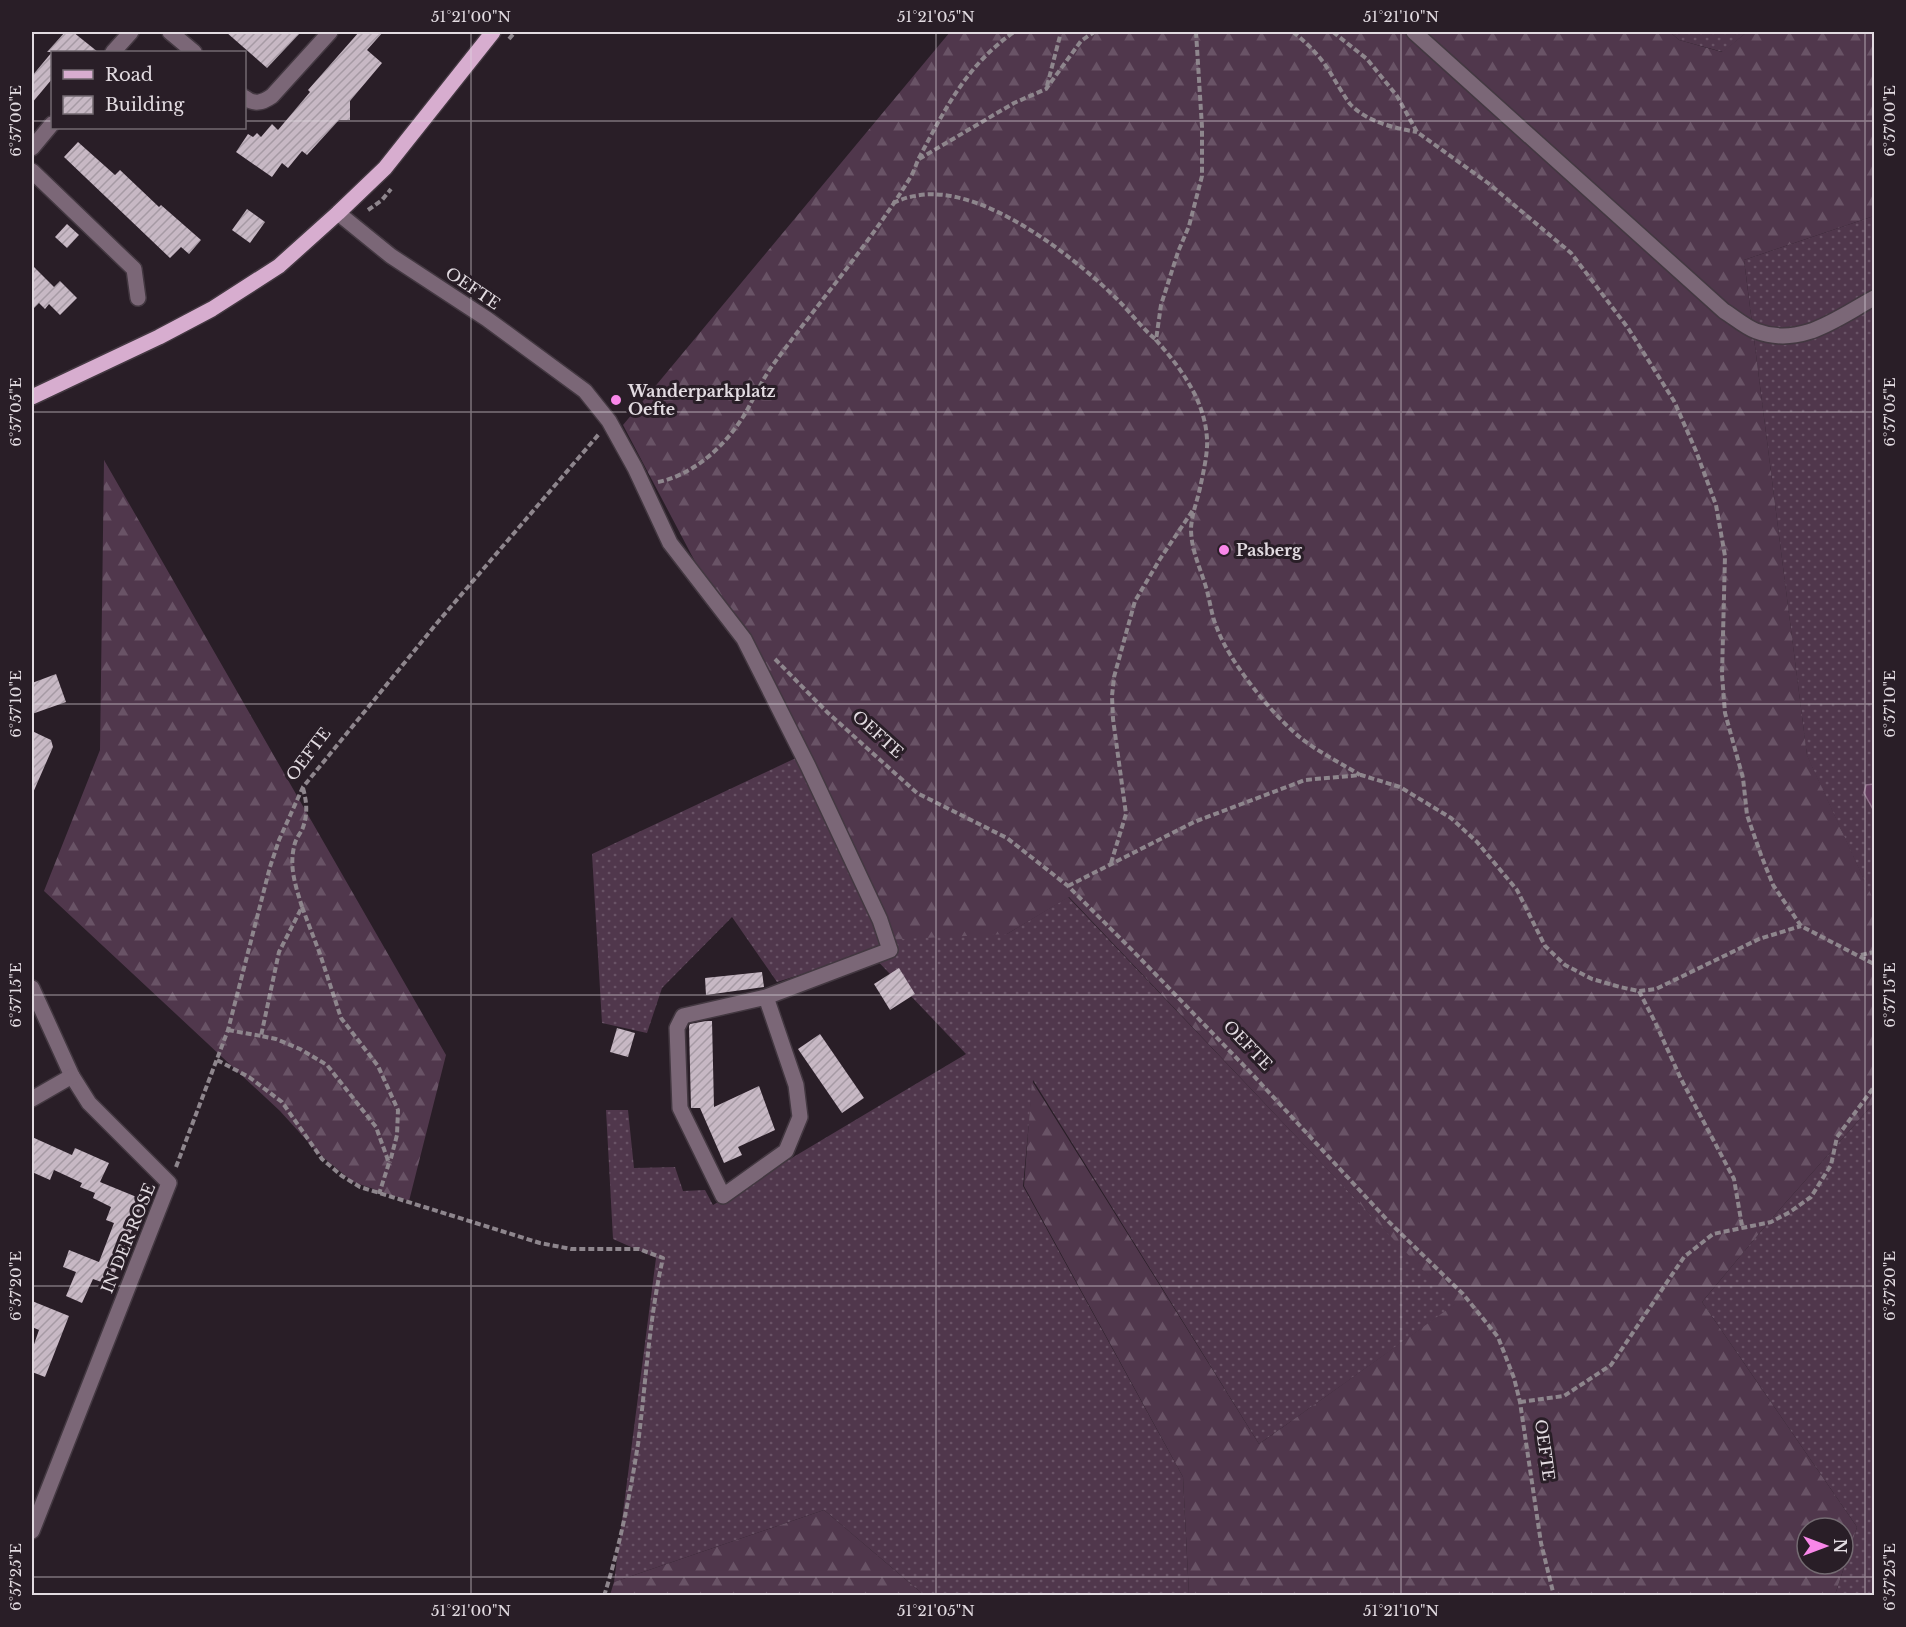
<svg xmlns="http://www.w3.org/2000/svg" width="1906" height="1627" viewBox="0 0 1906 1627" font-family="'Libre Baskerville',serif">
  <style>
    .grass { fill: url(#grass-dots) }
    .forest { fill: url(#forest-firs); fill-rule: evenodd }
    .water { fill: #643b5e; stroke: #8a6b85; stroke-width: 1.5 }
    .building { fill: url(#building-hatch) }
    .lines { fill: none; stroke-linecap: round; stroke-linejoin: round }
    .minor-casing { stroke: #433841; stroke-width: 18 }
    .major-casing { stroke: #433841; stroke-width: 18 }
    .path { stroke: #8e868d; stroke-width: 4; stroke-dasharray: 6 3; stroke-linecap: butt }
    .minor { stroke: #7b6777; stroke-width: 15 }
    .major { stroke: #d7adcf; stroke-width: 15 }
    .ticks { fill: none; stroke: #e2dbe1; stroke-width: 1.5; stroke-opacity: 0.45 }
    .poi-dot { fill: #f987e9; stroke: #291e27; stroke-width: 2 }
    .labels { text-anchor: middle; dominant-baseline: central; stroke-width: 6; stroke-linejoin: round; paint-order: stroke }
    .street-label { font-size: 16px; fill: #e2dbe1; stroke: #291e27 }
    .poi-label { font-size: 16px; font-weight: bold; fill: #e2dbe1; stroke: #291e27; text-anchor: start }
    .neatline { fill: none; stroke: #e2dbe1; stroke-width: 2 }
    .ticks-label { font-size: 15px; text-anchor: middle; fill: #e2dbe1 }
  </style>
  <defs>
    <pattern id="grass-dots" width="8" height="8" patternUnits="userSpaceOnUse" patternTransform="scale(1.5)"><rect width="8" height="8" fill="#50374c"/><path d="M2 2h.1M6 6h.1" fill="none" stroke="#695366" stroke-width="1.8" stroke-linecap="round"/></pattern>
    <pattern id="forest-firs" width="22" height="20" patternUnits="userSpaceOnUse" patternTransform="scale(1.5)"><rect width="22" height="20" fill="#50374c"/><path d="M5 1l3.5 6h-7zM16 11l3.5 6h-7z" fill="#695366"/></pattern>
    <pattern id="building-hatch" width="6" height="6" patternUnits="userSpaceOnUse" patternTransform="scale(1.5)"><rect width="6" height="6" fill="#c7b8c4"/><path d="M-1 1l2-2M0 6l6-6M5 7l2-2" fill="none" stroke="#a69aa4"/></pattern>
  </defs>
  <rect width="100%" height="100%" fill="#291e27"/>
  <g class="grass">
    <polygon points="1670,32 1747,32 1723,52 1679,40"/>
    <polygon points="1874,216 1874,902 1807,756 1744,260"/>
    <polygon points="798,757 1007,934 1068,897 1456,1304 1259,1444 1033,1080 1023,1186 1183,1477 1189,1595 924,1595 824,1510 614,1582 656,1258 613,1239 606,1110 628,1110 634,1168 675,1167 683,1191 705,1190 713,1205 966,1054 870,953 777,982 732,917 662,988 647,1033 602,1023 592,854"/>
    <polygon points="1874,1103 1874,1595 1835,1595 1857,1527 1702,1302 1773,1217"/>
  </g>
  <g class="forest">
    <path d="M 950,32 L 1670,32 L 1679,40 L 1722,52 L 1747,32 L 1874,32 L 1874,216 L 1744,260 L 1807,755 L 1874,901 L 1874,1103 L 1773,1217 L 1702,1302 L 1857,1527 L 1835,1595 L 1189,1595 L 1183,1477 L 1024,1186 L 1032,1081 L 1259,1444 L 1455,1304 L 1069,897 L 1007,934 L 882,940 L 798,757 L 623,425 ZM 1807,1528 L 1843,1528 L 1843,1564 L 1807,1564 Z"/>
    <polygon points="104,460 446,1055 409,1201 353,1182 318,1153 280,1111 44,891 100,750"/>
    <polygon points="824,1510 924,1595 610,1595 614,1582"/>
  </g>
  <polygon class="water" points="1874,784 1874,811 1864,793 1866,785"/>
  <g class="building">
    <polygon points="65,32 73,32 98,52 52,52 52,79 32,103 32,76 52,52 47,52"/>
    <polygon points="226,32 301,32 267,68"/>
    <polygon points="359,32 383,32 367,50 382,63 350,101 350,120 339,120 307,155 302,151 288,168 282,163 272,177 236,152 248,134 253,137 257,133 261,137 272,124 278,130 310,92 308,90"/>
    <polygon points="78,142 115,175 120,170 159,207 161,205 201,240 189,254 181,247 170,258 64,157"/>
    <polygon points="247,209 265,222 250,243 232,230"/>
    <polygon points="67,224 79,235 67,248 55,237"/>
    <polygon points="32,265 54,287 60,281 77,298 60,315 49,304 45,309 39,303 32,310"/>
    <polygon points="56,674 66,702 32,714 32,683"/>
    <polygon points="32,731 51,740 53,747 32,795"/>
    <polygon points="899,968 915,994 890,1010 874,984"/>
    <polygon points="762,972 764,987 706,995 705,978"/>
    <polygon points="706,1021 712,1021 714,1107 759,1086 775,1130 738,1147 742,1155 724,1163 700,1108 691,1108 689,1026 690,1024"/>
    <polygon points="617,1028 635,1033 628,1057 610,1052"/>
    <polygon points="820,1034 864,1098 842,1113 798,1049"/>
    <polygon points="32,1137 72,1155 75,1148 109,1163 100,1182 144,1200 110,1285 93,1279 82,1303 66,1296 76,1272 63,1267 69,1250 99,1262 114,1223 106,1220 111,1207 93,1198 95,1193 80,1187 82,1183 54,1170 50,1180 32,1172"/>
    <polygon points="32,1301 69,1316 45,1377 32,1372 32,1350 39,1330 32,1327"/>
  </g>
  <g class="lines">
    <defs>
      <g id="minor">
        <polyline points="170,32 194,52"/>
        <path d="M 1414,32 L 1724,311 C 1734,317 1745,327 1756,331 C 1801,348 1837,318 1874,298"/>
        <polyline points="113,52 131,32"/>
        <path d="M 244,97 C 254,105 262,103 272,96 L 330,32"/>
        <polyline points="32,148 52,124"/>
        <polyline points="32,171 134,269 138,298"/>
        <polyline points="338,213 391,256 487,319 585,391 609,421 635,468 670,543 744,639 808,766 880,920 890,950 766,997 683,1016 677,1028 680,1108 723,1196 786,1151 800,1117 796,1085 766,997"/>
        <polyline points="32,988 72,1076 89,1103 169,1183 32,1531"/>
        <polyline points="32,1099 72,1076"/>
      </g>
      <polyline id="major" points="32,397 159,337 212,309 279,266 338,213 385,168 493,32"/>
    </defs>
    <use href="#minor" class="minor-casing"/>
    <use href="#major" class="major-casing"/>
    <g class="path">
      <path d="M 1196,32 L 1202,127 L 1202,176 L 1189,226 L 1178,252 L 1161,305 L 1156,340 C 1180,367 1205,400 1207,439 C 1208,453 1203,474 1200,488 C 1197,502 1192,513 1191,528 C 1191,549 1199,565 1205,584 C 1210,599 1211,615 1217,628 C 1229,662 1274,717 1302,739 C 1320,753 1341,763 1360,775"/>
      <path d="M 1293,32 C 1307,43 1318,54 1328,69 C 1335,80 1342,93 1350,104 C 1367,122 1394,128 1417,132"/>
      <polyline points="1333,32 1367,59 1397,96 1417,132 1488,183 1571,253 1628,328 1674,401 1696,451 1716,505 1725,556 1722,675 1725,713 1743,778 1747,815 1761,855 1773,885 1801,926 1874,964"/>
      <polyline points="509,39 515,32"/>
      <polyline points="1047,86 1061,32"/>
      <polyline points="919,159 1014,103 1046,89 1081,41 1094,32"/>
      <path d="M 893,203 C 900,200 907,197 915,196 C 980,182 1073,256 1117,299 C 1130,312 1141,327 1155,339"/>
      <polyline points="368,210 382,200 391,189"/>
      <path d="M 658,482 C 693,475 724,447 743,417 C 754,399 762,379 775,362 C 820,301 870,243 910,178 C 914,172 916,164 919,158 C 946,107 967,65 1014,32"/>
      <polyline points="775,659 828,713 917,793 1007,838 1068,886 1134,952 1252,1074 1389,1222 1463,1294 1498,1337 1514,1378 1520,1402 1541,1543 1554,1596"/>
      <path d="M 303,788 C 307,803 308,815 302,830 C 299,835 295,840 294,847 C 289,868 296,887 302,907 L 279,952 L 261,1036 L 276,1039 L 300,1049 L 327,1065 L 376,1127 L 389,1163 L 379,1194"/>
      <polyline points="1111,863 1126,814 1113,719 1112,696 1114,677 1135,601 1160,559 1193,510"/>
      <polyline points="1068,886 1194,822 1305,780 1361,775 1400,787 1451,818 1477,842 1517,890 1545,946 1565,965 1592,979 1620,987 1639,991 1656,989 1759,939 1801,926"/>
      <polyline points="302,907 320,954 341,1018 378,1066 398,1110 397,1135 390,1162"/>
      <polyline points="1861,955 1874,952"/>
      <polyline points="1639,991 1655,1022 1681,1079 1734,1179 1742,1226"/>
      <polyline points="228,1030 261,1036"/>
      <path d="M 217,1060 L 249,1077 L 282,1102 L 322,1159 L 342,1176 L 360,1187 L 540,1243 L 571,1249 L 639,1249 L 663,1258 C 649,1319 646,1382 638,1444 C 630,1495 620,1546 604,1596"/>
      <polyline points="176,1167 228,1030 270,867 279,840 303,787 437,623 599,434"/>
      <polyline points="1520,1402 1564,1396 1611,1365 1684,1257 1713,1234 1771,1222 1790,1212 1811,1197 1831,1165 1837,1137 1874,1087"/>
    </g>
    <use href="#minor" class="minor"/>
    <use href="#major" class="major"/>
  </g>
  <path class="ticks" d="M 471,32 L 471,1596M 936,32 L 936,1596M 1401,32 L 1401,1596M 1865,32 L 1865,1596M 32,121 L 52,121M 244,121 L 1874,121M 32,412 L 1874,412M 32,704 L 1874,704M 32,995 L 1874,995M 32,1286 L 1874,1286M 32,1577 L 1874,1577"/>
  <g class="poi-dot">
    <circle cx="616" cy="400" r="6"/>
    <circle cx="1224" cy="550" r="6"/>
  </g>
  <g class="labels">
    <g class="street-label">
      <text transform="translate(473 288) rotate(34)">OEFTE</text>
      <text transform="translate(878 734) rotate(42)">OEFTE</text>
      <text transform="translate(308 754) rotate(-53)">OEFTE</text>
      <text transform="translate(1248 1045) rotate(46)">OEFTE</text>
      <text transform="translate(128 1238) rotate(-68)">IN DER ROSE</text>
      <text transform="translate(1545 1450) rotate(82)">OEFTE</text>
    </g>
    <g class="poi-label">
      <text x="628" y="391">Wanderparkplatz<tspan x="628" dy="18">Oefte</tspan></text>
      <text x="1236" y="550">Pasberg</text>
    </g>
  </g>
  <rect width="1906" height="1627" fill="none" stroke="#291e27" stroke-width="66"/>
  <rect x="51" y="51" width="195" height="78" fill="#291e27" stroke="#736a71" stroke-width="1.5"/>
  <rect x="63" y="70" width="30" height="9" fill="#d7adcf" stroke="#736a71" stroke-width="1.5"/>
  <text x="105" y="81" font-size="18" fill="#e2dbe1">Road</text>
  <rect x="63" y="96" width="30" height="18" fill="url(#building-hatch)" stroke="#736a71" stroke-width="1.5"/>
  <text x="105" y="111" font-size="18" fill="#e2dbe1">Building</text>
  <g transform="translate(1825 1546) rotate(90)"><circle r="28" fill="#291e27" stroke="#736a71" stroke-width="1.5"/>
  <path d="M0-4.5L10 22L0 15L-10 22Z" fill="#f987e9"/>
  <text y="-9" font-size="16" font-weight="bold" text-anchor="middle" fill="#e2dbe1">N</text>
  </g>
  <rect x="33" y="33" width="1840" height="1561" class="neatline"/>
  <g class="ticks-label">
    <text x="471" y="22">51°21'00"N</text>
    <text x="936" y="22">51°21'05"N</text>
    <text x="1401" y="22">51°21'10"N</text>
    <text transform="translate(1890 121) rotate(-90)" y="5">6°57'00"E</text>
    <text transform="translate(16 121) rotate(-90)" y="5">6°57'00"E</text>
    <text transform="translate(1890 412) rotate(-90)" y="5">6°57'05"E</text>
    <text transform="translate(16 412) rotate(-90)" y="5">6°57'05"E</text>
    <text transform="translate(1890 704) rotate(-90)" y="5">6°57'10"E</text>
    <text transform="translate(16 704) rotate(-90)" y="5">6°57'10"E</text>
    <text transform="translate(1890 995) rotate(-90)" y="5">6°57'15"E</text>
    <text transform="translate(16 995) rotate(-90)" y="5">6°57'15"E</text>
    <text transform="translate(1890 1286) rotate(-90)" y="5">6°57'20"E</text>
    <text transform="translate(16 1286) rotate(-90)" y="5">6°57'20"E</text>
    <text transform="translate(1890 1577) rotate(-90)" y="5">6°57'25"E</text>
    <text transform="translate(16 1577) rotate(-90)" y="5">6°57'25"E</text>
    <text x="471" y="1616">51°21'00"N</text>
    <text x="936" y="1616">51°21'05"N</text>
    <text x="1401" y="1616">51°21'10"N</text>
  </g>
</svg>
